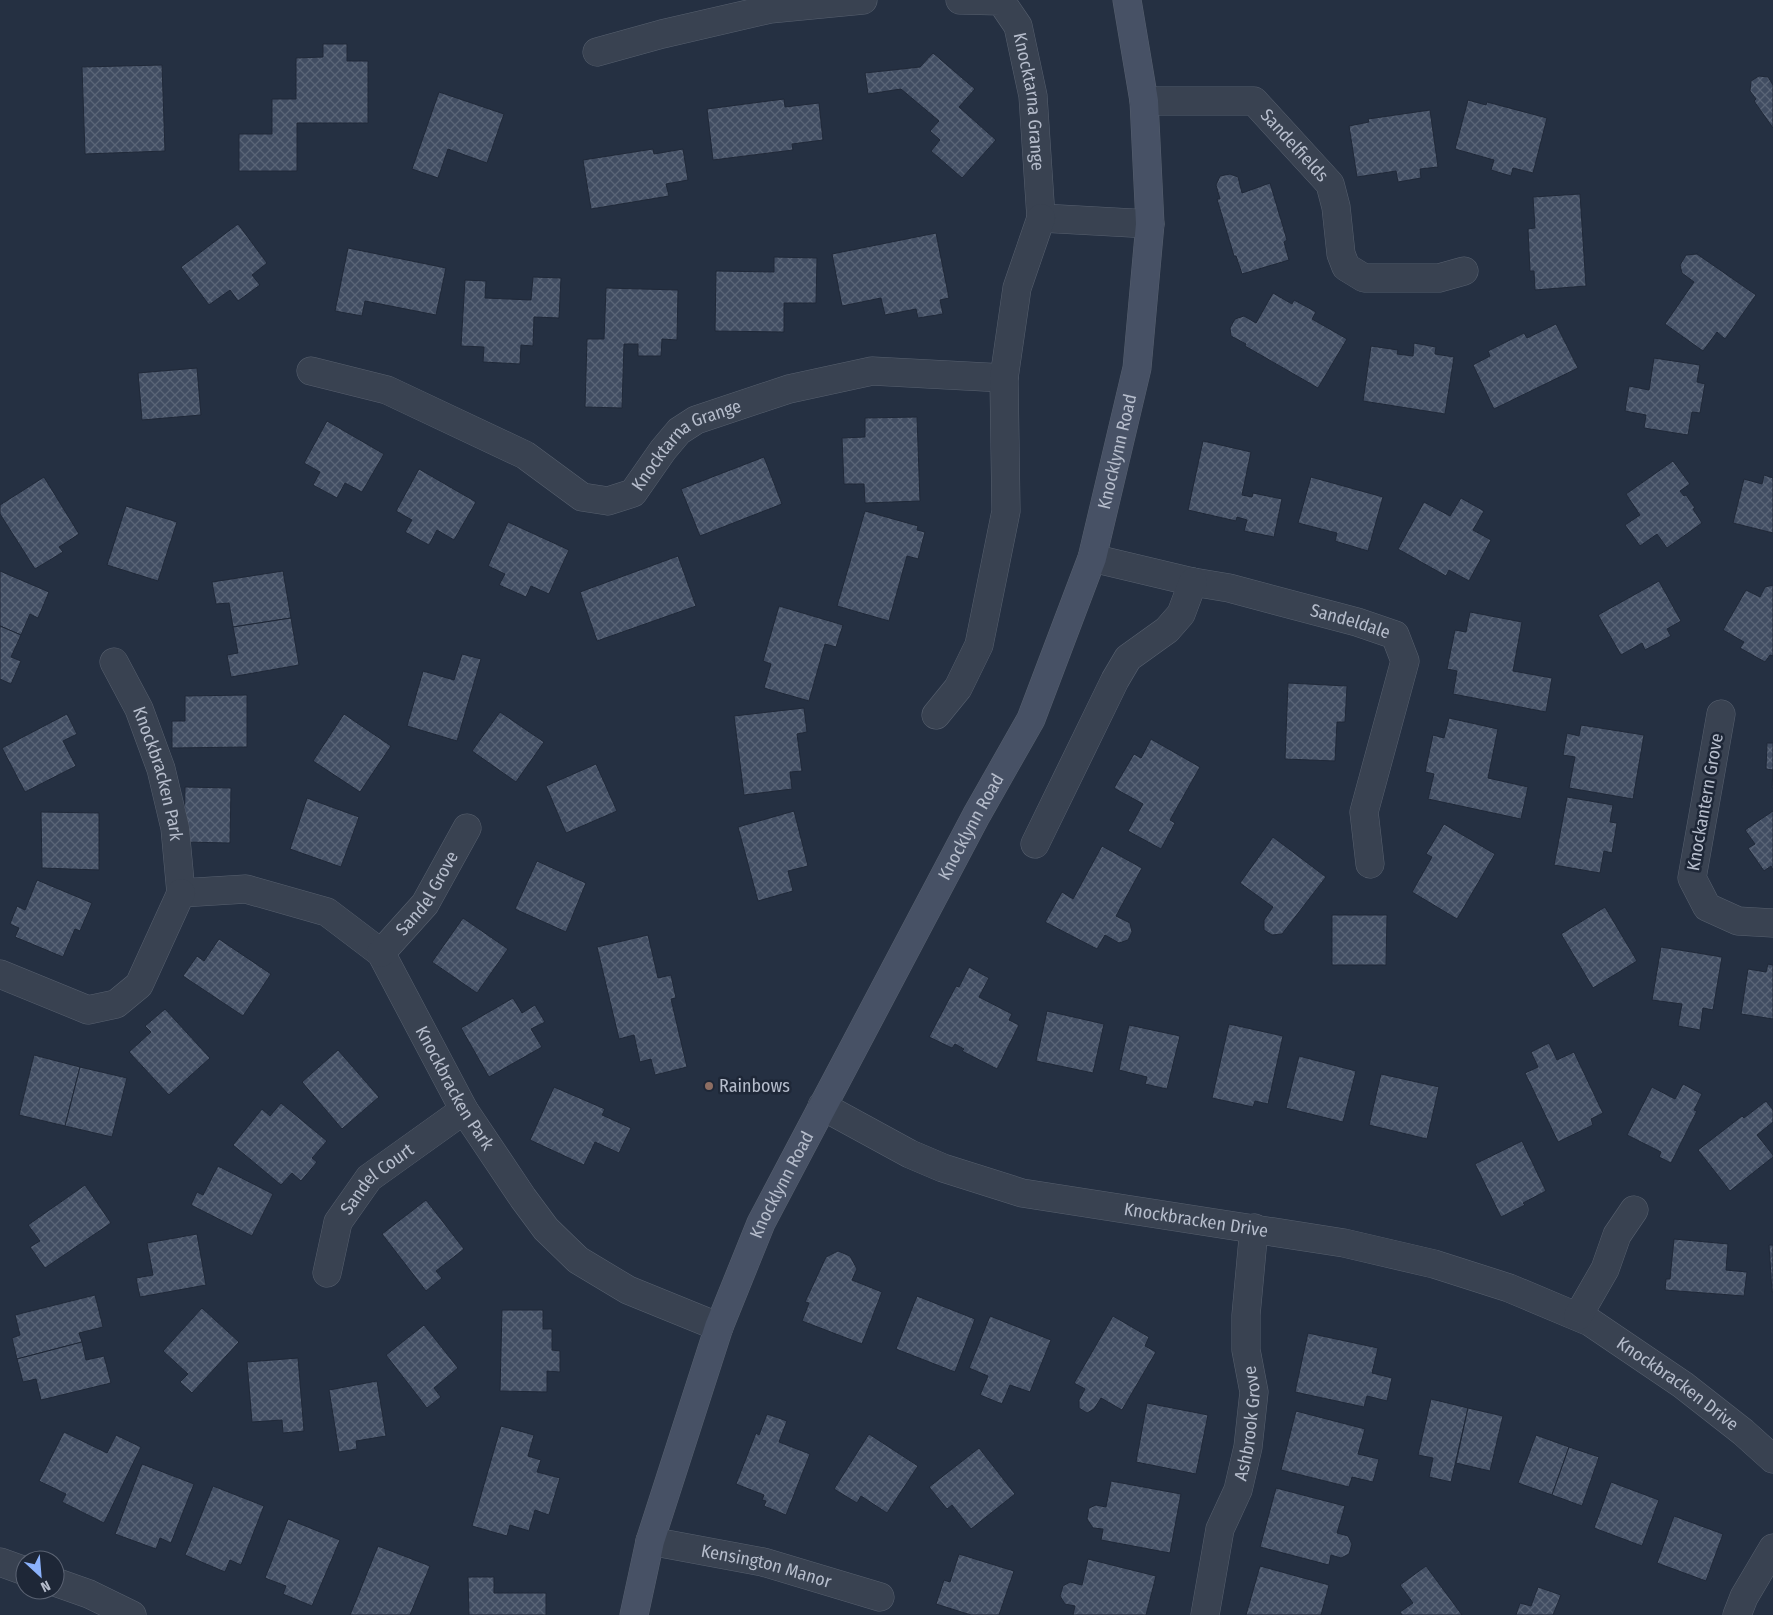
<svg xmlns="http://www.w3.org/2000/svg" width="1773" height="1615" viewBox="0 0 1773 1615" font-family="'Fira Sans Condensed',sans-serif">
  <style>
    .building { fill: url(#building-cross-hatch); stroke: #202939 }
    .lines { fill: none; stroke-linecap: round; stroke-linejoin: round }
    .street-casing { stroke: #57606f; stroke-width: 29 }
    .secondary-casing { stroke: #57606f; stroke-width: 29 }
    .street { stroke: #394251; stroke-width: 28 }
    .secondary { stroke: #475165; stroke-width: 28 }
    .education-dot { fill: #8d6e63; stroke: #1e2737; stroke-width: 2 }
    .labels { text-anchor: middle; dominant-baseline: central; stroke-width: 5; stroke-linejoin: round; paint-order: stroke }
    .street-label { font-size: 18px; fill: #b6bdcc; stroke: #1e2737 }
    .poi-label { font-size: 18px; fill: #b6bdcc; stroke: #1e2737; text-anchor: start }
  </style>
  <defs>
    <pattern id="building-cross-hatch" width="8" height="8" patternUnits="userSpaceOnUse" patternTransform="scale(1.25)"><rect width="8" height="8" fill="#414d62"/><path d="M0 0l8 8M0 8l8-8" fill="none" stroke="#5a6577"/></pattern>
  </defs>
  <rect width="100%" height="100%" fill="#253042"/>
  <g class="building">
    <polygon points="323,44 347,44 347,61 368,61 368,123 297,123 297,171 239,171 239,134 272,134 272,99 296,99 296,58 323,57"/>
    <polygon points="933,53 975,89 959,107 996,140 962,178 931,151 940,140 930,131 939,121 901,89 868,94 865,73 920,67"/>
    <polygon points="162,65 165,151 85,154 82,67"/>
    <polygon points="1759,76 1768,77 1773,85 1773,128 1754,101 1756,99 1750,91 1751,81"/>
    <polygon points="439,92 504,114 487,163 448,149 438,178 412,169"/>
    <polygon points="784,99 785,107 819,103 823,140 792,144 793,150 713,160 707,109"/>
    <polygon points="1468,100 1486,105 1487,102 1547,118 1533,173 1513,168 1511,176 1491,170 1494,160 1455,149"/>
    <polygon points="1430,110 1438,167 1420,169 1421,178 1398,182 1396,171 1357,177 1349,126 1369,122 1368,119"/>
    <polygon points="653,149 654,154 683,149 688,180 666,184 669,196 591,209 583,160"/>
    <polygon points="1230,174 1238,177 1242,193 1270,183 1287,240 1284,242 1289,260 1242,274 1236,256 1234,256 1217,199 1220,199 1216,185 1220,176"/>
    <polygon points="1580,194 1586,286 1535,290 1534,271 1530,271 1528,229 1535,228 1533,197"/>
    <polygon points="238,224 267,263 252,275 260,285 238,301 230,290 209,305 181,267"/>
    <polygon points="936,233 949,298 940,300 943,314 918,318 916,309 885,315 881,298 842,306 832,254"/>
    <polygon points="348,248 446,268 436,315 365,301 362,316 335,311"/>
    <polygon points="1697,254 1756,295 1725,339 1717,332 1703,351 1665,324 1694,282 1682,273 1680,265 1686,255"/>
    <polygon points="774,257 817,258 816,303 784,303 784,332 715,331 716,271 774,272"/>
    <polygon points="533,277 561,278 559,318 534,317 533,346 521,345 520,364 483,362 484,347 461,346 465,280 486,281 485,298 531,300"/>
    <polygon points="606,288 678,290 677,340 662,339 661,356 638,356 638,344 624,344 622,408 585,407 587,339 604,339"/>
    <polygon points="1273,293 1292,304 1294,300 1316,312 1312,319 1347,339 1318,388 1245,346 1246,344 1231,336 1230,328 1235,319 1244,316 1256,323"/>
    <polygon points="1556,324 1578,368 1494,409 1473,365 1490,356 1488,351 1524,333 1527,338"/>
    <polygon points="1414,343 1436,347 1435,354 1454,357 1445,414 1363,401 1371,346 1398,350 1397,354 1413,356"/>
    <polygon points="1654,358 1700,365 1697,382 1705,384 1700,413 1692,412 1688,435 1644,428 1646,415 1625,411 1629,386 1649,390"/>
    <polygon points="197,368 201,415 142,420 138,373"/>
    <polygon points="917,417 920,501 865,503 864,484 844,484 842,438 865,437 865,418"/>
    <polygon points="327,421 384,454 362,492 345,483 337,498 313,485 320,472 304,463"/>
    <polygon points="1203,441 1251,452 1242,495 1252,497 1253,493 1282,499 1274,537 1244,531 1247,520 1237,517 1236,521 1188,510"/>
    <polygon points="764,457 782,504 700,536 681,489"/>
    <polygon points="1673,461 1690,484 1680,491 1684,496 1686,495 1695,508 1693,509 1702,523 1667,548 1657,534 1640,546 1625,525 1640,515 1626,494"/>
    <polygon points="419,469 476,502 454,540 437,530 429,545 405,532 412,520 396,511"/>
    <polygon points="1764,475 1773,478 1773,533 1733,523 1744,479 1762,484"/>
    <polygon points="44,477 79,534 59,547 63,552 35,569 0,514 0,505"/>
    <polygon points="1311,477 1383,497 1368,551 1335,541 1337,533 1298,523"/>
    <polygon points="1461,498 1484,511 1473,530 1491,540 1469,581 1449,570 1446,576 1398,549 1424,502 1450,516"/>
    <polygon points="126,506 177,522 158,581 107,565"/>
    <polygon points="865,511 918,526 917,530 925,532 918,559 907,556 889,621 837,606"/>
    <polygon points="508,522 569,550 549,594 531,586 526,597 499,585 505,574 488,566"/>
    <polygon points="678,556 696,606 597,641 580,592"/>
    <polygon points="0,571 49,592 38,618 30,614 21,635 0,626"/>
    <polygon points="283,571 291,618 233,627 229,603 216,604 212,582"/>
    <polygon points="1659,581 1681,621 1667,629 1671,636 1645,650 1642,643 1621,655 1598,615"/>
    <polygon points="1773,585 1773,656 1770,655 1765,662 1740,648 1744,642 1723,630 1746,590 1760,597 1765,587"/>
    <polygon points="779,606 843,625 836,647 825,644 809,701 764,688 771,664 763,661"/>
    <polygon points="1470,612 1522,622 1513,671 1552,678 1546,712 1453,694 1457,671 1447,669 1455,630 1466,632"/>
    <polygon points="291,618 299,665 231,677 227,655 238,653 233,627"/>
    <polygon points="0,626 21,635 11,657 21,661 11,684 0,679"/>
    <polygon points="462,654 481,659 457,741 407,726 423,671 454,680"/>
    <polygon points="1288,683 1347,686 1345,722 1337,722 1335,761 1285,759"/>
    <polygon points="247,695 247,747 172,748 172,721 185,721 185,696"/>
    <polygon points="804,708 807,732 797,734 802,771 790,772 792,789 744,795 734,716"/>
    <polygon points="500,712 544,742 516,782 472,751"/>
    <polygon points="67,714 77,734 63,741 76,766 25,792 2,748"/>
    <polygon points="344,714 391,746 360,792 313,761"/>
    <polygon points="1449,718 1498,729 1488,778 1528,787 1521,819 1428,799 1434,774 1425,772 1433,735 1444,738"/>
    <polygon points="1581,725 1644,735 1633,799 1569,788 1575,757 1563,755 1567,733 1579,736"/>
    <polygon points="1151,739 1200,767 1170,820 1175,823 1161,849 1128,831 1143,804 1114,788 1134,754 1141,758"/>
    <polygon points="1767,743 1773,743 1773,788 1772,788 1773,770 1766,769"/>
    <polygon points="596,764 617,811 566,833 546,786"/>
    <polygon points="185,787 231,788 230,843 184,842"/>
    <polygon points="1567,797 1613,805 1610,822 1617,823 1612,853 1604,851 1600,873 1554,865"/>
    <polygon points="307,798 359,817 341,867 290,849"/>
    <polygon points="794,811 808,866 788,871 793,891 758,901 738,827"/>
    <polygon points="1773,811 1773,870 1771,866 1764,871 1748,848 1755,844 1745,830"/>
    <polygon points="41,812 99,813 99,870 42,868"/>
    <polygon points="1444,824 1495,854 1457,919 1412,892 1432,857 1426,854"/>
    <polygon points="1273,837 1326,877 1282,934 1272,935 1264,930 1264,920 1273,907 1240,883"/>
    <polygon points="1102,846 1142,868 1116,916 1130,923 1132,932 1128,940 1119,943 1105,935 1097,949 1045,922 1062,892 1073,899"/>
    <polygon points="537,861 586,883 566,932 515,909"/>
    <polygon points="37,880 92,903 80,931 75,929 63,957 15,937 19,928 10,924 17,906 25,910"/>
    <polygon points="1605,907 1637,961 1593,988 1561,934"/>
    <polygon points="1332,915 1387,915 1386,965 1332,965"/>
    <polygon points="463,918 508,949 477,993 432,962"/>
    <polygon points="648,935 658,978 671,975 676,998 671,999 687,1067 655,1075 651,1059 640,1062 634,1035 619,1039 597,947"/>
    <polygon points="219,939 271,974 243,1016 183,976 197,956 204,961"/>
    <polygon points="1661,947 1722,957 1713,1010 1703,1008 1700,1030 1678,1026 1682,1004 1652,1000"/>
    <polygon points="1768,964 1773,965 1773,1019 1741,1014 1748,969 1766,972"/>
    <polygon points="969,967 989,978 979,997 1012,1014 1009,1020 1019,1025 997,1069 962,1051 964,1049 955,1044 952,1048 929,1037 956,986 959,987"/>
    <polygon points="513,998 522,1013 535,1005 545,1022 531,1029 542,1047 489,1077 461,1028"/>
    <polygon points="165,1009 210,1058 169,1095 129,1052 151,1032 145,1026"/>
    <polygon points="1047,1011 1104,1024 1093,1073 1036,1061"/>
    <polygon points="1229,1024 1283,1036 1268,1104 1255,1101 1253,1107 1212,1098"/>
    <polygon points="1129,1025 1180,1036 1167,1089 1145,1084 1147,1077 1119,1070"/>
    <polygon points="1549,1043 1557,1060 1574,1052 1603,1113 1591,1119 1593,1125 1558,1142 1525,1073 1538,1067 1531,1052"/>
    <polygon points="338,1050 379,1097 342,1129 302,1082"/>
    <polygon points="34,1055 80,1067 65,1126 19,1115"/>
    <polygon points="1299,1056 1356,1071 1343,1122 1286,1108"/>
    <polygon points="80,1067 127,1078 112,1137 65,1126"/>
    <polygon points="1381,1074 1439,1087 1427,1139 1369,1125"/>
    <polygon points="1683,1084 1702,1094 1694,1110 1697,1111 1671,1163 1659,1157 1661,1152 1627,1135 1652,1087 1675,1099"/>
    <polygon points="554,1087 605,1109 602,1115 631,1128 619,1153 595,1142 584,1165 530,1140"/>
    <polygon points="1766,1101 1773,1110 1773,1122 1757,1135 1773,1155 1773,1157 1730,1191 1698,1150 1742,1116 1744,1118"/>
    <polygon points="281,1103 327,1141 312,1158 317,1162 301,1181 292,1173 281,1185 233,1145 262,1109 270,1116"/>
    <polygon points="1522,1141 1546,1191 1523,1203 1525,1205 1501,1217 1475,1164"/>
    <polygon points="218,1166 273,1194 252,1236 191,1205 197,1192 203,1195"/>
    <polygon points="85,1185 111,1223 45,1268 30,1247 40,1241 28,1225"/>
    <polygon points="426,1200 464,1249 436,1271 442,1278 426,1291 382,1234"/>
    <polygon points="197,1234 206,1285 140,1297 136,1278 153,1275 147,1243"/>
    <polygon points="1674,1239 1728,1244 1726,1270 1747,1272 1744,1296 1665,1290 1666,1279 1670,1279"/>
    <polygon points="1769,1245 1773,1245 1773,1292 1772,1292"/>
    <polygon points="838,1251 850,1256 857,1269 852,1280 882,1292 862,1344 802,1321 809,1303 805,1302 826,1257"/>
    <polygon points="95,1295 103,1327 79,1333 82,1342 17,1359 12,1338 20,1335 15,1315"/>
    <polygon points="917,1296 975,1319 955,1372 896,1349"/>
    <polygon points="202,1308 239,1342 192,1393 180,1382 188,1374 163,1351"/>
    <polygon points="502,1310 543,1310 543,1329 552,1329 552,1350 560,1351 560,1372 547,1371 547,1392 500,1391"/>
    <polygon points="990,1316 1051,1340 1030,1392 1010,1385 1002,1404 980,1395 988,1376 969,1368"/>
    <polygon points="1113,1316 1149,1337 1145,1346 1156,1352 1122,1410 1101,1398 1094,1409 1087,1413 1079,1408 1079,1400 1085,1389 1074,1383"/>
    <polygon points="424,1325 458,1368 434,1388 441,1397 427,1408 386,1355"/>
    <polygon points="1308,1333 1378,1348 1372,1373 1392,1378 1387,1401 1367,1396 1364,1407 1295,1392"/>
    <polygon points="82,1342 86,1360 104,1356 111,1383 41,1400 36,1379 23,1382 17,1359"/>
    <polygon points="298,1358 304,1431 283,1433 282,1420 252,1422 247,1362"/>
    <polygon points="377,1381 386,1436 356,1441 357,1449 339,1452 329,1390"/>
    <polygon points="1431,1399 1468,1408 1451,1482 1429,1477 1433,1458 1418,1455"/>
    <polygon points="1147,1403 1208,1415 1196,1474 1136,1462"/>
    <polygon points="1468,1408 1503,1416 1490,1471 1456,1463"/>
    <polygon points="1296,1411 1365,1429 1358,1454 1379,1459 1373,1482 1352,1477 1349,1487 1281,1470"/>
    <polygon points="767,1414 787,1421 779,1442 810,1454 786,1515 764,1506 766,1501 762,1500 764,1495 736,1484 756,1433 759,1435"/>
    <polygon points="501,1426 534,1435 528,1456 541,1460 537,1472 560,1478 549,1515 535,1510 529,1531 510,1525 507,1536 472,1526"/>
    <polygon points="64,1432 107,1453 116,1435 141,1447 104,1523 62,1502 66,1494 39,1481"/>
    <polygon points="869,1434 918,1466 887,1513 861,1496 857,1503 834,1489"/>
    <polygon points="1536,1435 1569,1447 1552,1495 1518,1483"/>
    <polygon points="1569,1447 1599,1457 1582,1506 1552,1495"/>
    <polygon points="979,1448 1015,1494 971,1529 952,1505 947,1509 929,1487"/>
    <polygon points="142,1464 194,1484 171,1543 160,1538 156,1549 115,1534"/>
    <polygon points="1111,1481 1181,1494 1170,1553 1101,1540 1103,1529 1093,1528 1087,1519 1089,1508 1096,1505 1106,1507"/>
    <polygon points="1611,1482 1659,1500 1642,1546 1594,1528"/>
    <polygon points="213,1486 264,1506 241,1565 230,1560 225,1572 185,1555"/>
    <polygon points="1276,1488 1345,1506 1337,1533 1348,1536 1352,1544 1349,1554 1341,1558 1331,1555 1329,1565 1260,1547"/>
    <polygon points="1674,1516 1723,1534 1706,1581 1657,1563"/>
    <polygon points="288,1519 340,1540 312,1606 283,1594 286,1586 265,1578"/>
    <polygon points="378,1546 430,1566 410,1615 350,1615"/>
    <polygon points="959,1554 1014,1571 999,1615 971,1615 936,1604 944,1580 950,1582"/>
    <polygon points="1088,1559 1156,1576 1146,1615 1073,1615 1075,1606 1065,1604 1060,1596 1063,1586 1070,1582 1082,1585"/>
    <polygon points="1260,1566 1329,1585 1321,1615 1246,1615"/>
    <polygon points="1426,1566 1462,1615 1402,1615 1400,1612 1413,1603 1400,1585"/>
    <polygon points="468,1577 494,1577 494,1593 546,1593 546,1615 469,1615"/>
    <polygon points="1538,1587 1561,1595 1553,1615 1516,1615 1520,1603 1531,1606"/>
  </g>
  <g class="lines">
    <defs>
      <g id="street">
        <path id="s1" d="M 960,0 L 1001,1 L 1018,26 L 1033,96 L 1041,218 L 1150,224"/>
        <polyline points="597,52 662,34 770,9 863,0"/>
        <path id="s2" d="M 1144,101 L 1254,101 L 1330,184 L 1336,207 L 1341,254 L 1346,267 L 1364,278 L 1439,278 L 1464,271"/>
        <path id="s3" d="M 311,371 L 387,390 L 525,455 L 582,497 L 608,501 L 633,493 L 663,450 L 679,431 L 696,420 L 789,389 L 872,371 L 1004,378"/>
        <path id="s4" d="M 1092,558 L 1193,582 L 1229,588 L 1357,622 L 1395,635 L 1405,661 L 1364,812 L 1370,864"/>
        <path id="s5" d="M 114,662 L 139,709 L 161,769 L 175,828 L 181,893 L 246,889 L 327,912 L 381,953 L 464,1110 L 523,1198 L 546,1229 L 578,1260 L 628,1290 L 719,1327"/>
        <polyline points="1721,714 1692,878 1707,907 1738,921 1773,923"/>
        <polyline points="936,715 958,688 979,645 1006,511 1004,378 1017,288 1041,218"/>
        <polyline points="1035,844 1115,680 1128,658 1167,630 1181,614 1193,582"/>
        <path id="s6" d="M 381,953 L 425,904 L 467,828"/>
        <polyline points="0,974 88,1010 116,1004 139,985 181,893"/>
        <path id="s7" d="M 822,1106 L 910,1154 L 943,1168 L 1022,1193 L 1344,1243 L 1434,1264 L 1509,1288 L 1590,1322 L 1683,1385 L 1743,1432 L 1773,1459"/>
        <path id="s8" d="M 327,1273 L 338,1222 L 369,1178 L 464,1110"/>
        <polyline points="1578,1316 1605,1269 1617,1235 1634,1210"/>
        <path id="s9" d="M 650,1541 L 763,1562 L 880,1597"/>
        <polyline points="0,1562 25,1571"/>
        <polyline points="55,1582 89,1594 132,1615"/>
        <path id="s10" d="M 1205,1615 L 1220,1529 L 1238,1490 L 1248,1447 L 1254,1392 L 1246,1350 L 1246,1315 L 1254,1228"/>
        <polyline points="1737,1615 1744,1597 1773,1548"/>
      </g>
      <g id="secondary">
        <path id="s11" d="M 634,1615 L 650,1541 L 719,1327 L 761,1223 L 976,816 L 1031,719 L 1092,558 L 1137,368 L 1150,224 L 1144,101 L 1127,0"/>
      </g>
    </defs>
    <use href="#street" class="street-casing"/>
    <use href="#secondary" class="secondary-casing"/>
    <use href="#street" class="street"/>
    <use href="#secondary" class="secondary"/>
  </g>
  <circle class="education-dot" cx="709" cy="1086" r="5"/>
  <g class="labels">
    <g class="street-label">
      <text stroke="none"><textPath href="#s1" startOffset="148">Knocktarna Grange</textPath></text>
      <text stroke="none"><textPath href="#s2" startOffset="170">Sandelfields</textPath></text>
      <text stroke="none"><textPath href="#s3" startOffset="429">Knocktarna Grange</textPath></text>
      <text stroke="none"><textPath href="#s11" startOffset="1266">Knocklynn Road</textPath></text>
      <text stroke="none"><textPath href="#s4" startOffset="266">Sandeldale</textPath></text>
      <text stroke="none"><textPath href="#s5" startOffset="121">Knockbracken Park</textPath></text>
      <text transform="translate(1705 802) rotate(-80)">Knockantern Grove</text>
      <text stroke="none"><textPath href="#s11" startOffset="861">Knocklynn Road</textPath></text>
      <text stroke="none"><textPath href="#s6" startOffset="76">Sandel Grove</textPath></text>
      <text stroke="none"><textPath href="#s5" startOffset="614">Knockbracken Park</textPath></text>
      <text stroke="none"><textPath href="#s8" startOffset="111">Sandel Court</textPath></text>
      <text stroke="none"><textPath href="#s11" startOffset="456">Knocklynn Road</textPath></text>
      <text stroke="none"><textPath href="#s7" startOffset="395">Knockbracken Drive</textPath></text>
      <text stroke="none"><textPath href="#s7" startOffset="911">Knockbracken Drive</textPath></text>
      <text stroke="none"><textPath href="#s10" startOffset="198">Ashbrook Grove</textPath></text>
      <text stroke="none"><textPath href="#s9" startOffset="119">Kensington Manor</textPath></text>
    </g>
    <g class="poi-label">
      <text x="719" y="1086">Rainbows</text>
    </g>
  </g>
  <g transform="translate(40 1575) rotate(154)"><circle r="24" fill="#1e2737" stroke="#5b6373"/>
  <path d="M0-4L9 19L0 12L-9 19Z" fill="#8bb2fc"/>
  <text y="-8" font-size="14" font-weight="bold" text-anchor="middle" fill="#b6bdcc">N</text>
  </g>
</svg>
